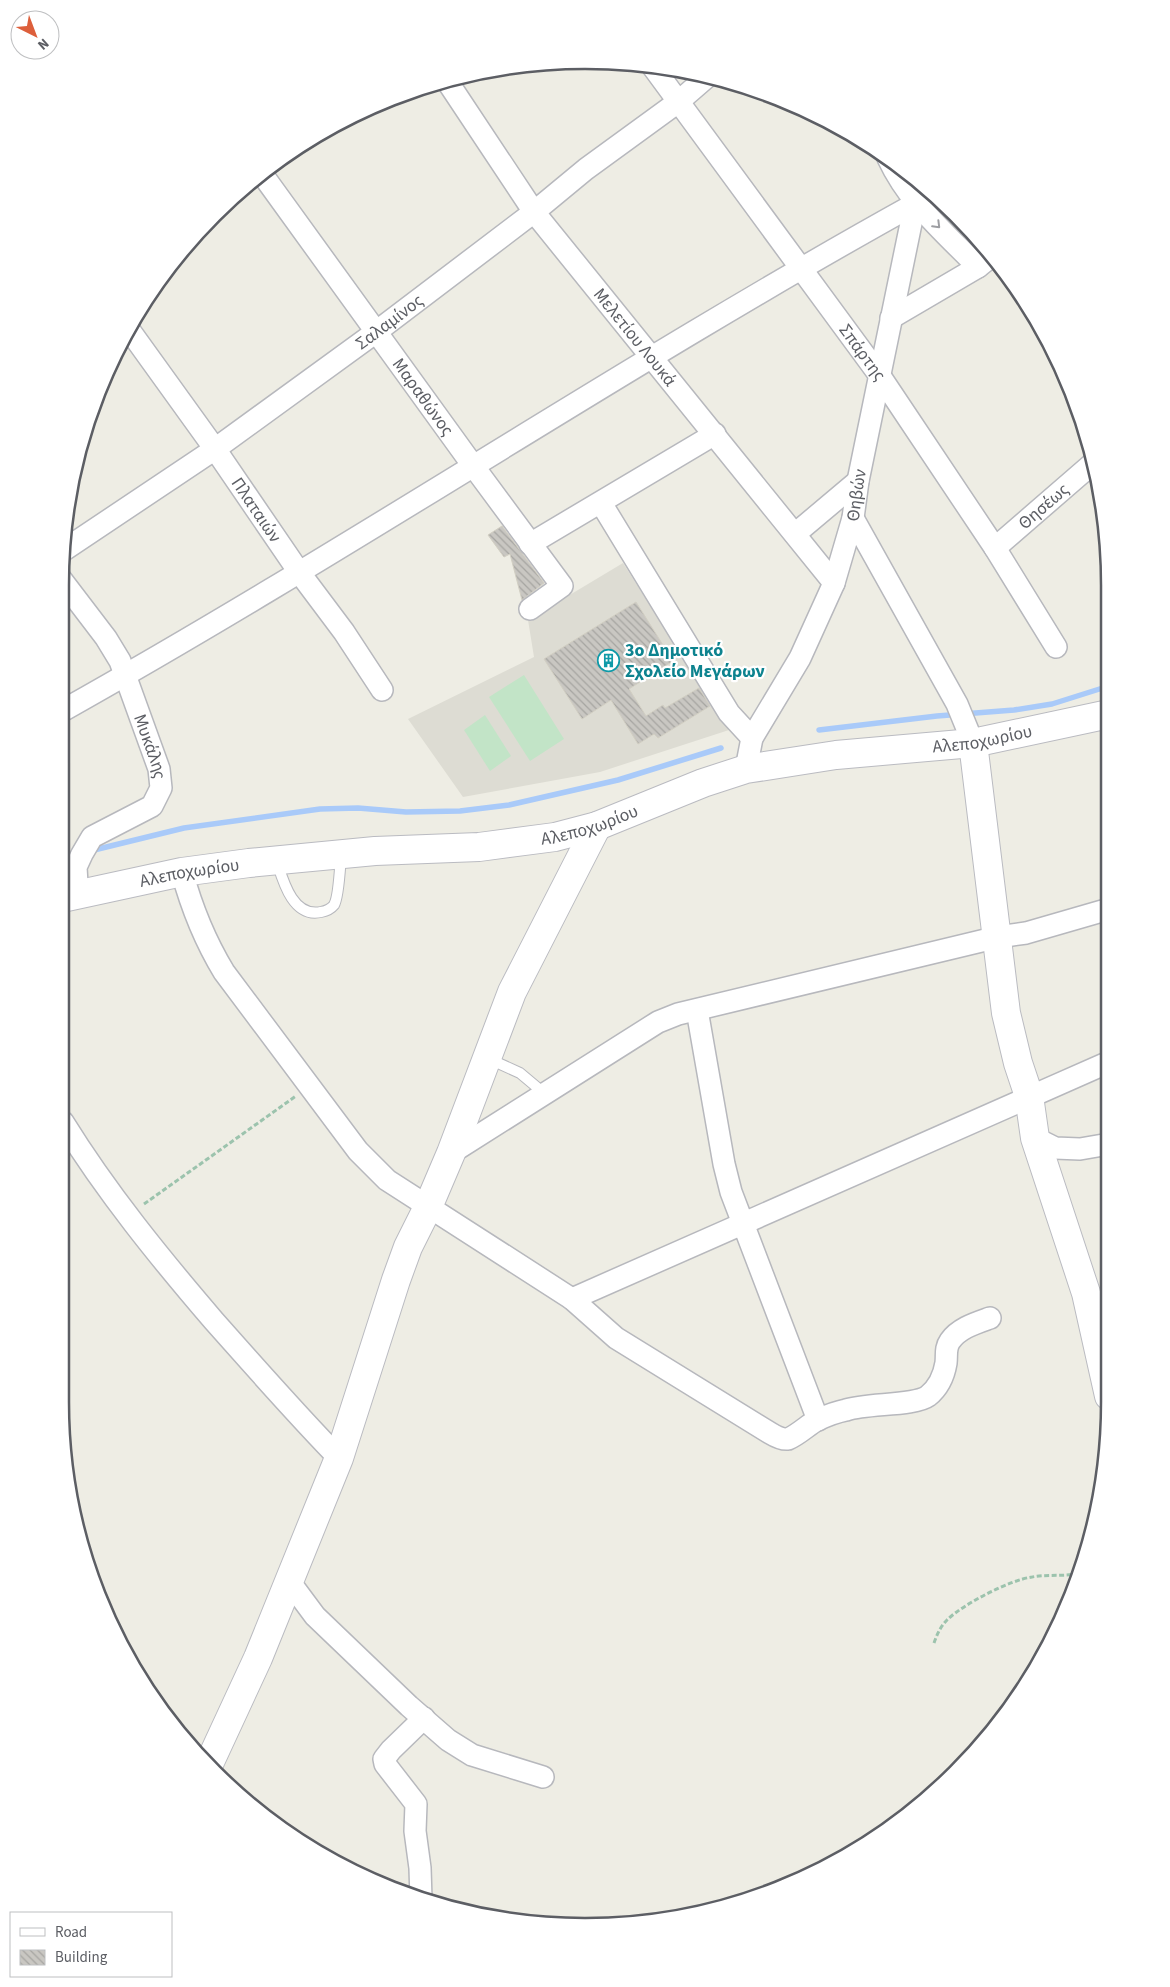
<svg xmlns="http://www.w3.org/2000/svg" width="1170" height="1987" viewBox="0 0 1170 1987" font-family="'Source Sans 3',sans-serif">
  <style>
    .education { fill: #dddcd3 }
    .park { fill: url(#park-crowns) }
    .pitch { fill: #c2e4c7 }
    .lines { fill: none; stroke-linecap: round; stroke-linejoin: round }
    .stream { stroke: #a9caf9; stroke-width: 5.5 }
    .building { fill: url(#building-back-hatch); stroke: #d2cfc3 }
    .lane-casing { stroke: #b7b8bd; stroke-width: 12 }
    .street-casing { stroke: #b7b8bd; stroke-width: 24 }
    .secondary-casing { stroke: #babbc1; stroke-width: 30 }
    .path { stroke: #9cc3ad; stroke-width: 3; stroke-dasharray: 5 2.5; stroke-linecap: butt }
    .lane { stroke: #fff; stroke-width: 10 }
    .street { stroke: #fff; stroke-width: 21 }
    .secondary { stroke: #fff; stroke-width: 28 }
    .oneway { stroke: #9d9ea2 }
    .labels { text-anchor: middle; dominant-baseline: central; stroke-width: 4.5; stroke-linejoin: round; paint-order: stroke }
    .street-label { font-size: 18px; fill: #5c5e64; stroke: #fff }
    .culture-label { font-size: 18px; font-weight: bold; fill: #0d838f; stroke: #fff; text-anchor: start }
    .rim { fill: none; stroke: #5c5e64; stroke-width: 2.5 }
  </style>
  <defs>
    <pattern id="park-crowns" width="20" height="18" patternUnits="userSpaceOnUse" patternTransform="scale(1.25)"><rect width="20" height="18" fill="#c2e4c7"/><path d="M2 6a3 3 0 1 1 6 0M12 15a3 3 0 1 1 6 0" fill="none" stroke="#a1bca5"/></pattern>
    <pattern id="building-back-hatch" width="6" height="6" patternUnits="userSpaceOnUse" patternTransform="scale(1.25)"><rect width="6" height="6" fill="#c9c7c2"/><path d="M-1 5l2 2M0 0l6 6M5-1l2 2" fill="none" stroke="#a6a5a1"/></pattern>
  </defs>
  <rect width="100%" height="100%" fill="#eeede4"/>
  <polygon class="education" points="623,563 729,730 600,772 463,797 408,719 534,657 528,620"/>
  <polygon class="park" points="891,160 956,214 988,255 979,263"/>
  <g class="pitch">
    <polygon points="524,675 564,739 530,761 489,697"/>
    <polygon points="485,715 511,756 490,771 464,730"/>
  </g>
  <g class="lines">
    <g class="stream">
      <polyline points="819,730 937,716 1014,710 1052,704 1109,686"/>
      <polyline points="90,851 184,828 320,809 358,808 406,812 460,811 509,805 618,780 721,748"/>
      <polyline points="62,855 77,854"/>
    </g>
  </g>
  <g class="building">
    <polygon points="502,526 544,583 522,600 510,554 504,557 488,535"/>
    <polygon points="636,602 673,661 629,689 646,716 663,705 665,708 699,688 710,706 658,738 654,734 638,744 611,700 582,719 544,659"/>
  </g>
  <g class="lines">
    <defs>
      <g id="lane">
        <path d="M 277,862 C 283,881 293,918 321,912 C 326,911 330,910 334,905 C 339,897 340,866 341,855"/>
        <polyline points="487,1058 520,1073 545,1094"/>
      </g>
      <g id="street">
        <path id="s1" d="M 653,67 L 880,376 L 995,548 L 1056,647"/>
        <path id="s2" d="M 447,81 L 534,212 L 834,583"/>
        <path d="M 888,158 C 909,203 944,232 978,267"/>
        <path id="s3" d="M 262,174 L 474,467 L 562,586 L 530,609"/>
        <polyline points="891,318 978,267 988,259"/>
        <path id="s4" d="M 130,331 L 215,449 L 299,572 L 344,632 L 382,690"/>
        <polyline points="601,503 729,713 752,738"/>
        <polyline points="853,518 957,704 973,743"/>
        <polyline points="795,534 858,481"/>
        <polyline points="530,544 715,434"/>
        <path id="s5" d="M 995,548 L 1092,464"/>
        <path id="s6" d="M 61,552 L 215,449 L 376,332 L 534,212 L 586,169 L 678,102 L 708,76"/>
        <path id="s7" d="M 61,579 L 106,638 L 120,661 L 159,769 L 161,788 L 152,806 L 92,837 L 82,854 L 76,867 L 77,884 L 80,894"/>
        <path d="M 62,711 C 351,549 626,364 915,204"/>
        <path id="s8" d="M 746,769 L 752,738 L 800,658 L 834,583 L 853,518 L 858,481 L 915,204"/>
        <path d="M 182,872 C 192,909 204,939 224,972 L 358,1151 L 387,1180 L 572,1299 L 616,1338 L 770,1433 C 775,1436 782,1440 788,1439 C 798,1435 808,1425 817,1420 C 826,1416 836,1412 846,1410 C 867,1403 914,1406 928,1396 C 938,1388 944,1375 946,1363 C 947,1355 945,1348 950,1341 C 959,1328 976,1323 990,1318"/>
        <polyline points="697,1010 724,1164 731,1192 818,1420"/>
        <path d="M 63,1122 C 107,1193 160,1258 214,1321 C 255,1367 296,1414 339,1458"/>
        <polyline points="1035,1138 1055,1148 1080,1149 1109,1144"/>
        <polyline points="451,1153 658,1022 678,1014 998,937 1026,933 1109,909"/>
        <polyline points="572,1299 1109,1062"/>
        <polyline points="289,1581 315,1616 409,1706 448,1740 472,1755 543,1777"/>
        <polyline points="421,1899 420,1868 415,1831 416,1804 385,1764 384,1759 391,1750 424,1718"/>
      </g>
      <g id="secondary">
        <polyline points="973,743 1006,1013 1018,1063 1029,1096 1035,1138 1086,1293 1109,1396"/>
        <path id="s9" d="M 62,898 L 182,872 L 249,863 L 375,851 L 479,847 L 555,837 L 597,826 L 703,783 L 746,769 L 836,755 L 973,743 L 1109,714"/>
        <polyline points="208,1766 258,1658 339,1458 396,1280 408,1247 428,1207 451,1153 512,992 597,826"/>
      </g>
    </defs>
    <use href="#lane" class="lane-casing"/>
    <use href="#street" class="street-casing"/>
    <use href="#secondary" class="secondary-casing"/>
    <g class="path">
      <polyline points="144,1204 296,1096"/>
      <path d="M 934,1643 C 937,1634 941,1626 947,1620 C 963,1604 1010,1580 1032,1577 C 1048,1574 1064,1577 1081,1573"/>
    </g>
    <use href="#lane" class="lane"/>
    <use href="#street" class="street"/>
    <use href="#secondary" class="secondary"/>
  </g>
  <defs><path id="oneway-chevron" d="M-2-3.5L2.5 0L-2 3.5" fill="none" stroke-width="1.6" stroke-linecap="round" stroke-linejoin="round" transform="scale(1.25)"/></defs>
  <use class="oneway" href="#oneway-chevron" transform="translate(937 225) rotate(45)"/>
  <defs>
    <symbol id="building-ring" viewBox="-11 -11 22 22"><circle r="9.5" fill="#fff" stroke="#0f9aa8" stroke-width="1.5"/><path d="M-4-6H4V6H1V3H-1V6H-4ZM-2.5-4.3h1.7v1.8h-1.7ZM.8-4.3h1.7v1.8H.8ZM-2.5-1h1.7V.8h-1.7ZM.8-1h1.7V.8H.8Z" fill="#0f9aa8"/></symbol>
  </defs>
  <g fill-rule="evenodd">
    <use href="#building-ring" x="596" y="648" width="25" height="25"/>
  </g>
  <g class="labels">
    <g class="street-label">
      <text stroke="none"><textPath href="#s6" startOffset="401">Σαλαμίνος</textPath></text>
      <text stroke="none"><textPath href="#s2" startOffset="318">Μελετίου Λουκά</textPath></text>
      <text stroke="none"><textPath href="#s1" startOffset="354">Σπάρτης</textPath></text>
      <text stroke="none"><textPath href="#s3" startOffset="275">Μαραθώνος</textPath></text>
      <text stroke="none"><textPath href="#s8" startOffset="298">Θηβών</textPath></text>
      <text stroke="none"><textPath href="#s5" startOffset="64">Θησέως</textPath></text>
      <text stroke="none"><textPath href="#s4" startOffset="219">Πλαταιών</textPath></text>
      <text stroke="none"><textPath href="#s9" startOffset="939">Αλεποχωρίου</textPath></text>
      <text stroke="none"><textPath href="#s7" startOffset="192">Μυκάλης</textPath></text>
      <text stroke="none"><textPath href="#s9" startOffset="534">Αλεποχωρίου</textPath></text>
      <text stroke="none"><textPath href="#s9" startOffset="130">Αλεποχωρίου</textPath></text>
    </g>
    <g class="culture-label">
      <text x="625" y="650">3ο Δημοτικό<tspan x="625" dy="21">Σχολείο Μεγάρων</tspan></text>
    </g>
  </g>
  <path d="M0 0H1170V1987H0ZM585 69H585A516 516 0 0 1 1101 585V1402A516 516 0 0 1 585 1918H585A516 516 0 0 1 69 1402V585A516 516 0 0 1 585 69Z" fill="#fff" fill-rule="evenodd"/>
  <path class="rim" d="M585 69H585A516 516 0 0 1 1101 585V1402A516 516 0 0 1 585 1918H585A516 516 0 0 1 69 1402V585A516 516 0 0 1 585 69Z"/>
  <rect x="10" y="1912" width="162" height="65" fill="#ffffff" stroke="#bebfc1"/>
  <rect x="20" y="1928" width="25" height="8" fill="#ffffff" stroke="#bebfc1"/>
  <text x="55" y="1937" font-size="15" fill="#5c5e64">Road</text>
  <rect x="20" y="1950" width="25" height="15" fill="url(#building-back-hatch)" stroke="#bebfc1"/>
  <text x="55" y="1962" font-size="15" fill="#5c5e64">Building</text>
  <g transform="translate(35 35) rotate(138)"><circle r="24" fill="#ffffff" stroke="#bebfc1"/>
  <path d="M0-4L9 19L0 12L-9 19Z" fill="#dd5f3b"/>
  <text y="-8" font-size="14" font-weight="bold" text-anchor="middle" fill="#5c5e64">N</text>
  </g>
</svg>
